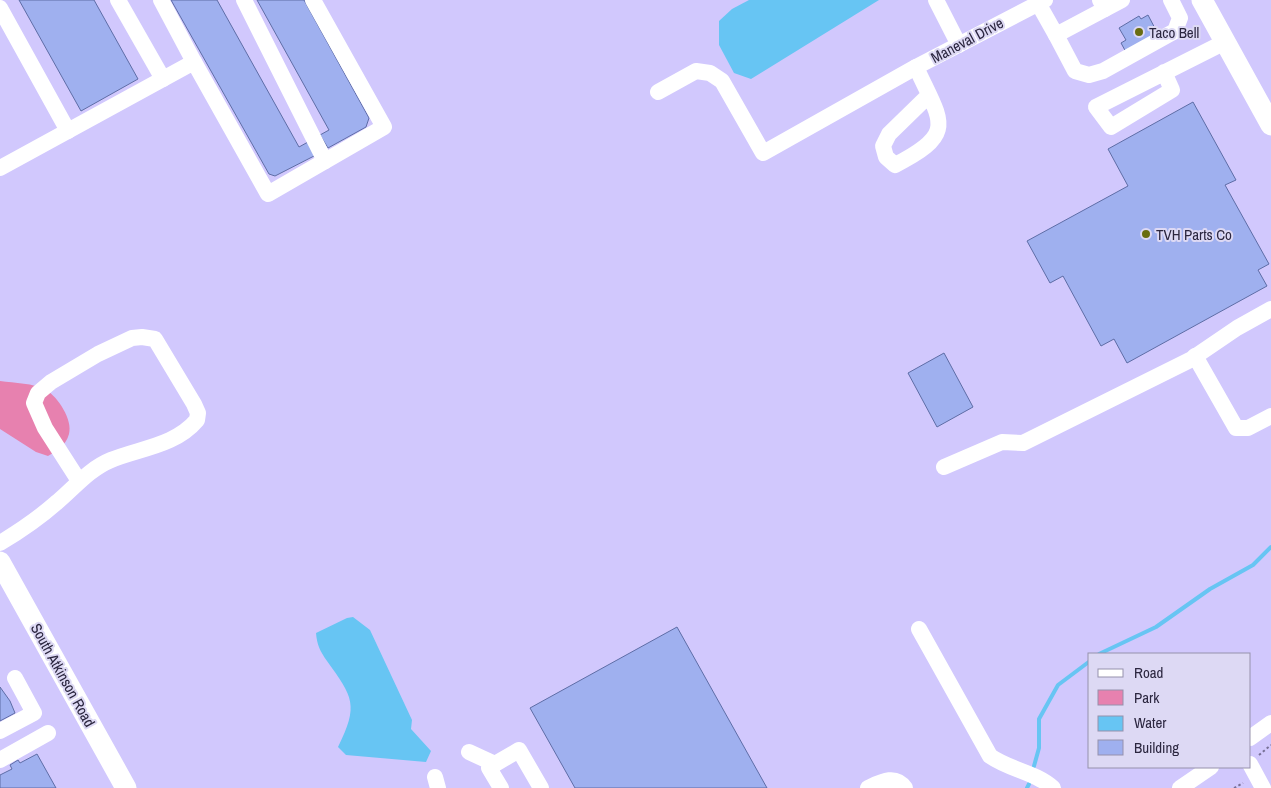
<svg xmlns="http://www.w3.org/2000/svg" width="1271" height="788" viewBox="0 0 1271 788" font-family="'Archivo Narrow',sans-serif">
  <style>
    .green { fill: #e781af }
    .water { fill: #67c5f3 }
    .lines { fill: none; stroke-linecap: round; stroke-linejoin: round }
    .stream { stroke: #67c5f3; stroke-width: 4 }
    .building { fill: #9fb0ef; stroke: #5e6da6 }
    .path { stroke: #787197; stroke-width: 2; stroke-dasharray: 2.5 2.5; stroke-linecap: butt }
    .minor { stroke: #fff; stroke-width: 16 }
    .major { stroke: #fff; stroke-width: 21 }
    .poi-dot { fill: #696d10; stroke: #ddd9f4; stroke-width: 2 }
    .labels { text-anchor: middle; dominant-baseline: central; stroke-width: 4; stroke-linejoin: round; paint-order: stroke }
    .poi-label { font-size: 15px; fill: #2b263f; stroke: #ddd9f4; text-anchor: start }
    .street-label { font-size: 15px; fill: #2b263f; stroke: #ddd9f4 }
  </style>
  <rect width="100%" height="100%" fill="#d1c8fd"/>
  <path class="green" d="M 0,381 C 15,383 33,383 46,390 C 58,397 73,420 69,434 C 66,445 57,451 48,456 L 36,452 L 0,429 Z"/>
  <g class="water">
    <polygon points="749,0 879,0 751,79 734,73 719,45 719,21 732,9"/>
    <path d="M 353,617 L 370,630 L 412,720 L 411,729 L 431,751 L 426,762 L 346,755 L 338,747 C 359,705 353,697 327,661 C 320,651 317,645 316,633 L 347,618 Z"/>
  </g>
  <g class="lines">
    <g class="stream">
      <polyline points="1099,654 1156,627 1210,589 1253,565 1271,547"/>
      <polyline points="1034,766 1039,748 1039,719 1058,685 1090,661"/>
      <polyline points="1027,788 1029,784"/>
    </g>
  </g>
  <g class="building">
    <polygon points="19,0 94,0 138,79 81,111"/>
    <polygon points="171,0 217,0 299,147 308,142 316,155 275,176 269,174"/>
    <polygon points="257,0 304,0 369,118 366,127 328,148 320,135 329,130"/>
    <polygon points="1148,15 1159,36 1127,54 1121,43 1126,40 1119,28 1139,16 1141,19"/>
    <polygon points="1193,102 1236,180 1225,185 1269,264 1258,270 1267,286 1127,363 1114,339 1101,346 1063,276 1050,283 1027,241 1128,186 1108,149"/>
    <polygon points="944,353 973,407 937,427 908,373"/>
    <polygon points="677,627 767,788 575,788 530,708"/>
    <polygon points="0,687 10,701 15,713 0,721"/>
    <polygon points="37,754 56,788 0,788 0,775 12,769 10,765 18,760 20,763"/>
  </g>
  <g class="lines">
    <g class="path">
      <polyline points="1259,755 1271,745"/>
      <polyline points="1234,788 1243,783"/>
    </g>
    <g class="minor">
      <polyline points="118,0 163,79"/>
      <polyline points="161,0 194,62"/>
      <polyline points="244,0 325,161"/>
      <polyline points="936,0 959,45"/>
      <polyline points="1100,0 1105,9 1122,0"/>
      <polyline points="1038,3 1056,35 1105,9"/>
      <polyline points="0,8 68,131"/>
      <polyline points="1056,35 1075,71 1089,75 1103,71 1175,31 1180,18 1171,0"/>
      <path d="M 916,67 C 941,122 958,133 895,165 L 886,157 L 883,146 L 889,134 L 929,95"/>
      <polyline points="1164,72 1172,90 1111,127 1096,107 1225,42"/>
      <polyline points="658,92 696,71 710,73 722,81 763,153 916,67 1045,0"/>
      <polyline points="0,168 194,62 268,194 384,127 313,0"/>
      <polyline points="1195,356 1236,428 1248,428 1271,416"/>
      <polyline points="944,467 1002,442 1023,443 1190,360 1237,328 1271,309"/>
      <path d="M 0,543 C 20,531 39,518 56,503 C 74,488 89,469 111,460 C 140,448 175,446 197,420 L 198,413 L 194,404 L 155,339 L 142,337 L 132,338 L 98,354 L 51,382 L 38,393 L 34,403 L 45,428 L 79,481"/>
      <path d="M 919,629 L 990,756 C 1010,770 1035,772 1053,788"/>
      <polyline points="0,731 34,713 15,678"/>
      <polyline points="1250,738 1271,723"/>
      <polyline points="469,752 495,764 489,768 501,788"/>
      <polyline points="0,760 48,733"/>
      <polyline points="495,764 519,750 541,788"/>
      <polyline points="1250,764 1263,788"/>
      <polyline points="435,777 438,788"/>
      <path d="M 868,788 C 881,782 895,774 905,788"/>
      <polyline points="1180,788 1211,767"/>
    </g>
    <g class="major">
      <polyline points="1202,0 1271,125"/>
      <polyline points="0,562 126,788"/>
    </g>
  </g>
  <g class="poi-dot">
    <circle cx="1139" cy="32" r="5"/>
    <circle cx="1146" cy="234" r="5"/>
  </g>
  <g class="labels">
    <g class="poi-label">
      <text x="1149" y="32">Taco Bell</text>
      <text x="1156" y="234">TVH Parts Co</text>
    </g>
    <g class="street-label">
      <text transform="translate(967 40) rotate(-28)">Maneval Drive</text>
      <text transform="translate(63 675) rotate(61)">South Atkinson Road</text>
    </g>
  </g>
  <rect x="1088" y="653" width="162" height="115" fill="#ddd9f4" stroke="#9691ac"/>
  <rect x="1098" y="669" width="25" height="8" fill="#ffffff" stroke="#9691ac"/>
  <text x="1134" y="678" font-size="15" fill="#2b263f">Road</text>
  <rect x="1098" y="690" width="25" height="15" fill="#e781af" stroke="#9691ac"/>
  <text x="1134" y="703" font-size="15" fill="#2b263f">Park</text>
  <rect x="1098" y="716" width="25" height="15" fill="#67c5f3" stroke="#9691ac"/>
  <text x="1134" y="728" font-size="15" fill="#2b263f">Water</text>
  <rect x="1098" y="740" width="25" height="15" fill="#9fb0ef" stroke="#9691ac"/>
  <text x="1134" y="753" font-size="15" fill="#2b263f">Building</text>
</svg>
